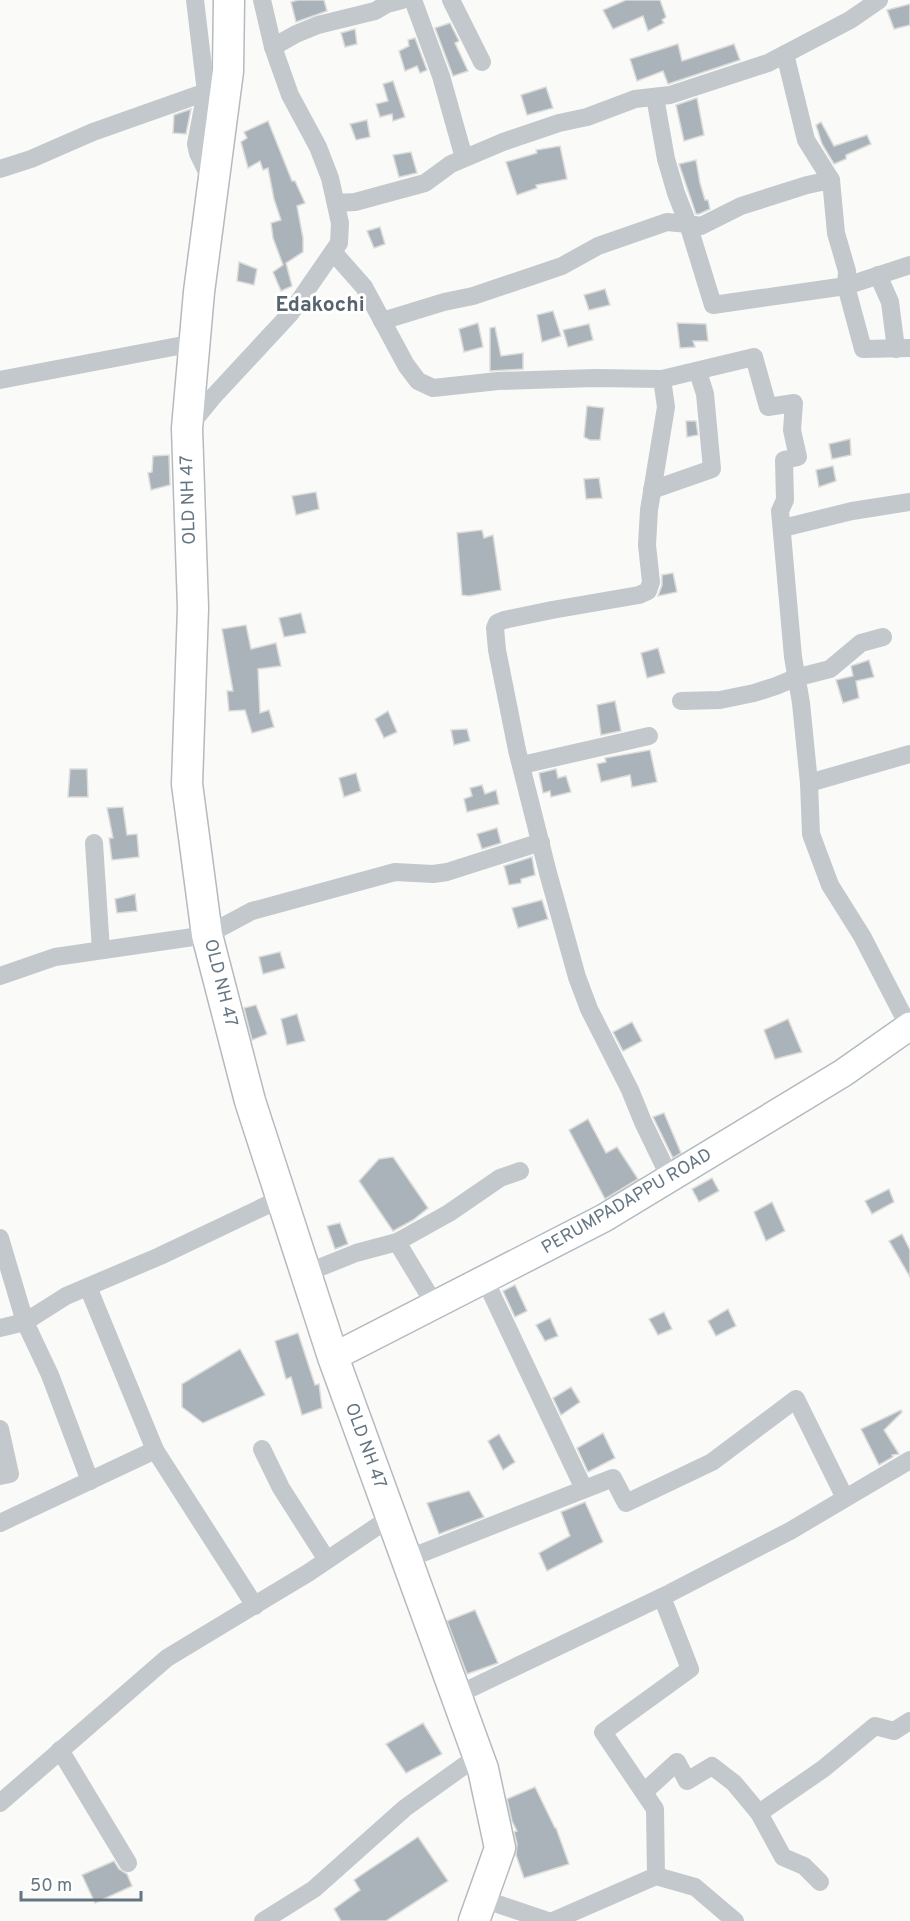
<svg xmlns="http://www.w3.org/2000/svg" width="910" height="1921" viewBox="0 0 910 1921" font-family="Overpass,sans-serif">
  <style>
    .building { fill: #aab3b9; stroke: #dcdcda; stroke-width: 1.5 }
    .lines { fill: none; stroke-linecap: round; stroke-linejoin: round }
    .secondary-casing { stroke: #b3babf; stroke-width: 30 }
    .primary-casing { stroke: #b5babe; stroke-width: 33 }
    .minor { stroke: #c3c8cc; stroke-width: 18 }
    .secondary { stroke: #fff; stroke-width: 27 }
    .primary { stroke: #fff; stroke-width: 30 }
    .labels { text-anchor: middle; dominant-baseline: central; stroke-width: 6; stroke-linejoin: round; paint-order: stroke }
    .street-label { font-size: 18px; fill: #657683; stroke: #fff }
    .quarter-label { font-size: 21px; font-weight: bold; fill: #57646e; stroke: #fff }
  </style>
  <rect width="100%" height="100%" fill="#fafaf8"/>
  <g class="building">
    <polygon points="298,0 324,0 327,11 296,22 291,2"/>
    <polygon points="626,0 660,0 666,17 662,20 664,23 648,31 643,16 613,29 603,10"/>
    <polygon points="910,4 910,25 894,29 887,10"/>
    <polygon points="450,23 459,41 455,43 468,71 453,76 435,28"/>
    <polygon points="355,29 357,44 345,47 341,33"/>
    <polygon points="415,38 427,70 420,73 417,66 405,71 399,51 409,46 408,40"/>
    <polygon points="678,44 682,61 734,44 740,60 668,84 663,71 637,81 630,59"/>
    <polygon points="393,81 405,117 393,121 392,114 380,117 376,104 388,101 383,84"/>
    <polygon points="546,87 553,108 527,115 521,95"/>
    <polygon points="697,98 704,135 684,141 676,105"/>
    <polygon points="191,109 186,134 173,133 174,115"/>
    <polygon points="367,120 370,137 356,140 350,124"/>
    <polygon points="268,121 292,181 295,181 305,203 297,206 303,238 303,252 286,263 292,286 281,291 273,272 283,265 273,238 271,223 281,220 274,199 268,168 263,170 260,161 248,168 241,142 247,138 244,132"/>
    <polygon points="821,122 834,146 867,135 871,144 846,155 846,159 834,164 822,144 816,125"/>
    <polygon points="560,146 567,179 536,185 537,188 517,195 506,162 537,153 536,150"/>
    <polygon points="411,152 417,173 399,177 393,155"/>
    <polygon points="696,160 700,183 705,200 708,200 710,209 699,214 696,214 679,164"/>
    <polygon points="380,227 385,244 374,248 367,231"/>
    <polygon points="239,262 257,269 254,285 237,281"/>
    <polygon points="605,289 610,305 589,310 584,295"/>
    <polygon points="553,311 561,336 542,342 537,315"/>
    <polygon points="478,323 483,347 464,352 459,329"/>
    <polygon points="677,323 706,324 708,341 693,341 695,347 680,348"/>
    <polygon points="589,324 593,340 568,347 563,330"/>
    <polygon points="495,327 501,356 523,353 523,369 490,371 490,328"/>
    <polygon points="587,406 604,408 600,440 590,440 584,437"/>
    <polygon points="686,421 696,421 698,435 687,437"/>
    <polygon points="850,439 851,455 832,459 829,444"/>
    <polygon points="169,455 170,485 151,490 148,473 152,472 153,456"/>
    <polygon points="833,466 836,481 819,487 816,470"/>
    <polygon points="599,478 602,498 586,499 584,479"/>
    <polygon points="316,492 319,509 296,515 292,496"/>
    <polygon points="482,530 484,538 493,535 501,590 469,596 462,595 457,533"/>
    <polygon points="673,573 677,592 658,596 662,585 662,575"/>
    <polygon points="301,613 306,633 284,637 279,618"/>
    <polygon points="246,625 251,649 276,643 281,666 258,669 260,713 269,710 274,727 252,733 245,710 229,711 227,691 233,691 222,629"/>
    <polygon points="658,648 665,673 647,678 641,653"/>
    <polygon points="869,660 874,677 856,681 859,698 843,703 836,680 853,676 851,666"/>
    <polygon points="615,701 621,731 601,735 597,705"/>
    <polygon points="388,711 397,732 384,738 375,719"/>
    <polygon points="467,729 470,741 454,745 451,730"/>
    <polygon points="650,750 657,782 632,787 630,775 601,782 597,764 606,762 605,758"/>
    <polygon points="70,769 87,769 88,797 68,797"/>
    <polygon points="556,769 558,778 566,776 571,792 551,797 550,791 543,793 539,773"/>
    <polygon points="356,773 361,791 344,797 339,778"/>
    <polygon points="482,785 485,794 496,790 499,804 467,812 464,799 472,796 470,788"/>
    <polygon points="123,807 127,835 137,834 139,857 112,860 109,838 113,838 107,808"/>
    <polygon points="497,828 501,843 482,849 477,834"/>
    <polygon points="532,857 535,875 521,879 521,883 509,885 504,866"/>
    <polygon points="135,894 137,911 117,913 115,899"/>
    <polygon points="542,900 548,919 518,928 512,908"/>
    <polygon points="280,952 285,968 263,974 259,957"/>
    <polygon points="256,1005 267,1034 252,1040 244,1008"/>
    <polygon points="297,1014 305,1041 287,1045 281,1019"/>
    <polygon points="788,1019 802,1052 775,1059 764,1030"/>
    <polygon points="632,1022 642,1041 623,1051 613,1032"/>
    <polygon points="664,1113 681,1153 673,1158 653,1117"/>
    <polygon points="588,1119 606,1153 617,1147 638,1179 605,1199 569,1130"/>
    <polygon points="393,1157 428,1208 413,1220 393,1231 359,1181 379,1159"/>
    <polygon points="712,1178 719,1191 699,1202 692,1189"/>
    <polygon points="889,1189 894,1202 872,1214 865,1201"/>
    <polygon points="772,1202 785,1231 766,1241 754,1212"/>
    <polygon points="340,1223 348,1244 335,1249 327,1226"/>
    <polygon points="902,1234 910,1250 910,1277 889,1241"/>
    <polygon points="515,1285 527,1311 515,1317 503,1291"/>
    <polygon points="728,1309 736,1326 716,1336 708,1321"/>
    <polygon points="664,1312 672,1329 658,1335 649,1319"/>
    <polygon points="550,1318 558,1336 545,1341 536,1325"/>
    <polygon points="298,1333 315,1385 319,1384 322,1408 302,1415 291,1377 286,1379 275,1341"/>
    <polygon points="240,1349 265,1395 203,1423 182,1407 182,1384"/>
    <polygon points="571,1387 580,1402 561,1415 553,1398"/>
    <polygon points="901,1410 902,1412 884,1430 899,1454 892,1455 893,1457 879,1465 861,1429"/>
    <polygon points="603,1433 615,1458 588,1472 577,1448"/>
    <polygon points="499,1434 515,1462 503,1470 488,1441"/>
    <polygon points="469,1491 484,1517 439,1534 427,1503"/>
    <polygon points="585,1502 603,1542 547,1571 539,1553 570,1536 561,1512"/>
    <polygon points="475,1610 498,1663 467,1674 447,1621"/>
    <polygon points="423,1723 442,1754 406,1773 386,1744"/>
    <polygon points="535,1787 555,1828 556,1828 569,1864 524,1878 516,1855 517,1844 514,1832 517,1831 512,1821 507,1799"/>
    <polygon points="418,1837 448,1881 386,1921 341,1921 334,1909 360,1890 354,1880"/>
    <polygon points="114,1861 119,1869 127,1874 132,1886 95,1903 82,1875"/>
  </g>
  <g class="lines">
    <defs>
      <polyline id="secondary" points="333,1357 604,1218 843,1073 910,1026"/>
      <polyline id="primary" points="229,0 228,71 199,292 187,428 193,608 187,784 207,935 250,1101 333,1357 483,1769 500,1848 474,1921"/>
    </defs>
    <use href="#secondary" class="secondary-casing"/>
    <use href="#primary" class="primary-casing"/>
    <g class="minor">
      <polyline points="195,0 206,92 196,144 198,153 212,182"/>
      <polyline points="413,0 441,76 464,158"/>
      <polyline points="451,0 482,62"/>
      <polyline points="273,47 296,34 318,25 375,11 387,4 402,0"/>
      <polyline points="785,54 806,140 831,180"/>
      <polyline points="655,97 666,159 676,193 688,224 701,226 741,206 807,185 831,180 836,233 847,271 846,286 863,349 910,348"/>
      <polyline points="0,169 31,159 93,132 206,92"/>
      <polyline points="336,203 355,202 425,183 451,164 503,142 559,123 587,117 635,99 670,95 768,63 850,20 879,0"/>
      <polyline points="334,253 364,287 406,365 418,381 433,388 498,381 595,378 662,379 666,407 649,510 647,545 651,582 648,591 639,595 552,610 504,620 497,623 495,628 497,650 517,750 548,873 577,977 589,1009 630,1090 643,1122 670,1178"/>
      <polyline points="878,275 890,302 896,349"/>
      <polyline points="382,321 444,302 473,296 562,266 598,246 667,222 688,224 713,305 846,286 910,265"/>
      <polyline points="662,379 754,357 768,407 794,403 792,430 798,457 784,460 785,500 780,511 793,657 801,703 809,783 811,834 830,885 862,936 909,1027"/>
      <polyline points="0,380 194,343"/>
      <polyline points="190,425 212,398 290,314 339,243 340,223 330,178 318,147 290,95 273,47 262,0"/>
      <polyline points="652,490 712,469 705,394 698,372"/>
      <polyline points="783,528 852,511 910,502"/>
      <polyline points="681,701 720,700 754,693 776,686 795,678 830,669 861,643 883,637"/>
      <polyline points="522,765 649,736"/>
      <polyline points="809,783 910,754"/>
      <polyline points="94,843 101,950"/>
      <polyline points="0,976 55,957 207,935 252,911 395,872 433,874 447,872 541,842"/>
      <polyline points="0,1238 25,1322 66,1296 160,1256 282,1198"/>
      <polyline points="397,1242 435,1305"/>
      <polyline points="306,1273 356,1253 397,1242 449,1213 500,1178 520,1171"/>
      <polyline points="485,1280 584,1489"/>
      <polyline points="88,1287 155,1450"/>
      <polyline points="0,1328 25,1322 50,1375 90,1481"/>
      <polyline points="0,1429 10,1474 0,1476"/>
      <polyline points="262,1449 281,1488 327,1560"/>
      <polyline points="0,1523 155,1450 255,1606"/>
      <polyline points="407,1559 613,1478 626,1503 712,1462 796,1399 845,1498"/>
      <polyline points="457,1695 670,1593 790,1531 910,1460"/>
      <polyline points="60,1750 128,1863"/>
      <polyline points="644,1792 677,1762 687,1781 712,1766 734,1783 759,1813 823,1769 875,1726 894,1731 910,1721"/>
      <polyline points="0,1803 167,1658 308,1573 391,1517"/>
      <polyline points="759,1813 783,1857 804,1866 820,1882"/>
      <polyline points="656,1876 655,1809 603,1732 690,1669 662,1597"/>
      <polyline points="483,1899 548,1921"/>
      <polyline points="263,1921 314,1889 405,1808 479,1755"/>
      <polyline points="553,1921 656,1876 695,1887 735,1921"/>
    </g>
    <use href="#secondary" class="secondary"/>
    <use href="#primary" class="primary"/>
  </g>
  <g class="labels">
    <g class="street-label">
      <text transform="translate(189 500) rotate(-92)">OLD NH 47</text>
      <text transform="translate(220 983) rotate(76)">OLD NH 47</text>
      <text transform="translate(627 1202) rotate(-30)">PERUMPADAPPU ROAD</text>
      <text transform="translate(365 1446) rotate(70)">OLD NH 47</text>
    </g>
    <g class="quarter-label">
      <text x="320" y="305">Edakochi</text>
    </g>
  </g>
  <path d="M21 1891v9h120v-9" fill="none" stroke="#657683" stroke-width="3"/>
  <text x="30" y="1891" font-size="18" fill="#657683" stroke="#ffffff" stroke-width="4.5" paint-order="stroke">50 m</text>
</svg>
